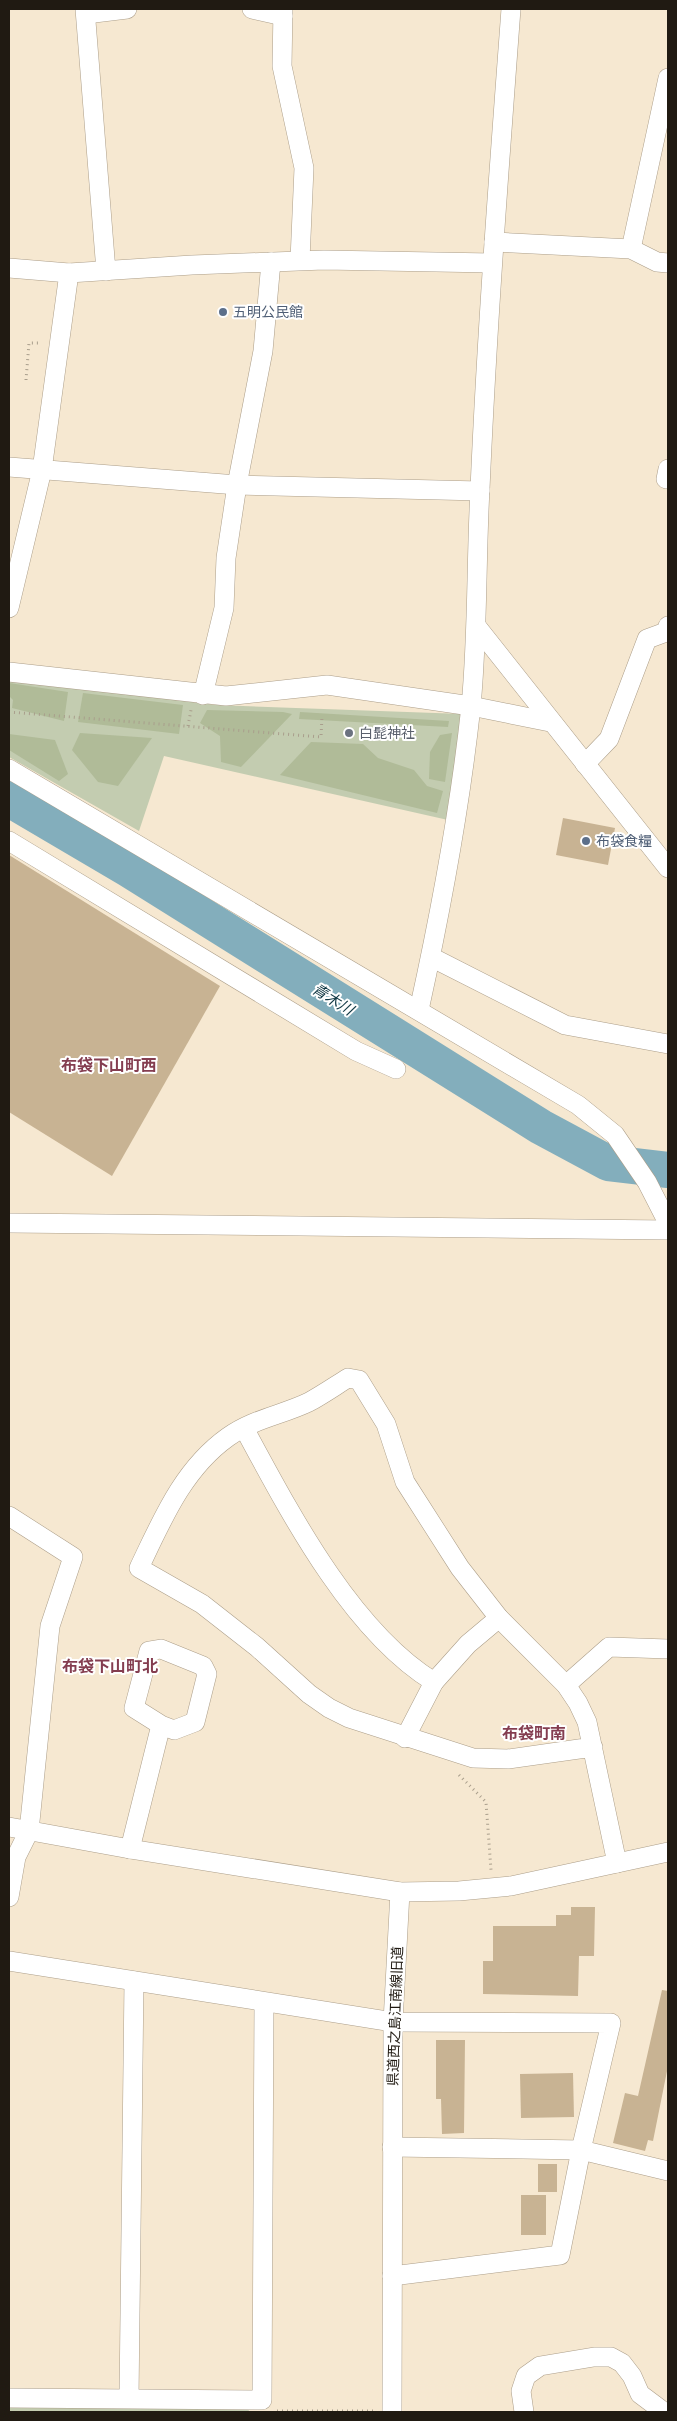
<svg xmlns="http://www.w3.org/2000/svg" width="677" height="2421" viewBox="0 0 677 2421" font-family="'PT Sans Narrow','Noto Sans JP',sans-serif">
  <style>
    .green { fill: #c3ccb0 }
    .forest { fill: #b0bb98 }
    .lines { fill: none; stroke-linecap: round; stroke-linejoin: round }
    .river { stroke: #83aebc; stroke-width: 36 }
    .building { fill: #c8b393 }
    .minor-casing { stroke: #ac9e89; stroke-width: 20 }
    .path { stroke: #a99e8c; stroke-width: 3; stroke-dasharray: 1 4; stroke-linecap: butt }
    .minor { stroke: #fff; stroke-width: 19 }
    .service-dot { fill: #5c6f8a; stroke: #fff; stroke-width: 2 }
    .worship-dot { fill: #6b7280; stroke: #fff; stroke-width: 2 }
    .labels { text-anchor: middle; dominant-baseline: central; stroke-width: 4; stroke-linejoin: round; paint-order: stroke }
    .service-label { font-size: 14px; fill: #4e5e75; stroke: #fff; text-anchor: start }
    .worship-label { font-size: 14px; fill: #5b616d; stroke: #fff; text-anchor: start }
    .street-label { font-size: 14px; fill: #201a12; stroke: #fff }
    .water-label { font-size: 15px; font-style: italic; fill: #123945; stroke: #fff }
    .quarter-label { font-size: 16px; font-weight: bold; fill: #843d50; stroke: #fff }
  </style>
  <rect width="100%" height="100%" fill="#f6e8d1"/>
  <g class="green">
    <polygon points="9,679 216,705 463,714 448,820 164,756 139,831 9,757"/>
    <polygon points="246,2407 250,2412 9,2412 9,2408"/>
  </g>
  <g class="forest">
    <polygon points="9,683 68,692 64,721 12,708 13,700 9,696"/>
    <polygon points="83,693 183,705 179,734 78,722"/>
    <polygon points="207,710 283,712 292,714 241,767 221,762 220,736 200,723"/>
    <polygon points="300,712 449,721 448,727 299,719"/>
    <polygon points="80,733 152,738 118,786 98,782 72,750"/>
    <polygon points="452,733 445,782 429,779 430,752 440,735"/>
    <polygon points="9,734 55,740 68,774 59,781 9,750"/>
    <polygon points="311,742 363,744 378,758 414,770 427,786 443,791 437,813 280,775"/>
  </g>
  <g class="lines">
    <polyline class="river" points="9,799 128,869 541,1127 608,1163 668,1170"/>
  </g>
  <g class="building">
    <polygon points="563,818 615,828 608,865 556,855"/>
    <polygon points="9,855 220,986 112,1176 9,1112"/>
    <polygon points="571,1907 595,1907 594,1956 579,1956 578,1996 483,1994 483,1961 493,1961 493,1926 556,1926 556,1915 571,1915"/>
    <polygon points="662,1990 668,1991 668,2066 653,2141 648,2140 645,2151 613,2143 625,2093 638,2096"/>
    <polygon points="436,2040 465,2040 464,2133 442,2134 441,2099 436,2099"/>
    <polygon points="573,2073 574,2117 521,2118 520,2074"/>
    <rect x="538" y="2164" width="19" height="28"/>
    <rect x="521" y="2195" width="25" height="40"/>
  </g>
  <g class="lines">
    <defs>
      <g id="minor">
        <polyline points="85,9 106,271"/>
        <polyline points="252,9 283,16"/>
        <polyline points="283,9 282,66 304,168 300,260"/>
        <polyline points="86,14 127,9"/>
        <polyline points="494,242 631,249 657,262 668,263"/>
        <polyline points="631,249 668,78"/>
        <polyline points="9,268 69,273 192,265 324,260 492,263"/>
        <polyline points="9,467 237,485 480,491"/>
        <polyline points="668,469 666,479 668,479"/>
        <polyline points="9,608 42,470 69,273"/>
        <polyline points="477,627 668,868"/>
        <polyline points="9,672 226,696 327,685 471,706 550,722"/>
        <polyline points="203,695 224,608 226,558 237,485 263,351 271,262"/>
        <polyline points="585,764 609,739 647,639 666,632 668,626"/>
        <polyline points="9,769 578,1105 615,1135 647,1182 668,1223"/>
        <polyline points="9,841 356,1051 396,1069"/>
        <polyline points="431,957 565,1025 668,1044"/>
        <path d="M 419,1010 C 441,910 460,809 471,706 C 478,634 476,561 480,489 C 487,328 499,169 511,9"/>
        <polyline points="9,1223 668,1230"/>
        <path d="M 244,1428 C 290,1513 351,1631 434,1682"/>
        <polyline points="9,1516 73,1557 50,1626 29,1831 16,1857 9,1897"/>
        <polyline points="566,1685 609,1647 668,1649"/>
        <polyline points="405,1738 434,1682 468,1644 499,1618"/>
        <path d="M 593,1747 L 508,1759 L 473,1758 L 349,1718 L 329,1708 L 309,1694 L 257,1647 L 202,1604 L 139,1568 C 162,1520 183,1469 228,1437 C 253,1419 282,1415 309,1402 C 322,1395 335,1386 348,1378 L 359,1380 L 386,1424 L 405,1482 L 460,1568 L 499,1618 L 566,1685 L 578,1703 L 587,1722 L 617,1863"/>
        <polyline points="9,1827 130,1849 400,1892 459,1891 511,1886 668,1852"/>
        <polyline points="130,1849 161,1725 134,1708 149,1651 161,1649 203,1666 207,1674 195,1722 174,1730 161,1725"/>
        <polyline points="9,1961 393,2022 611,2023 581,2150 560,2255 392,2276"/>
        <polyline points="392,2147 581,2150 668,2171"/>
        <polyline points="9,2398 262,2400 264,2002"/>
        <polyline points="129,2398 134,1981"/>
        <polyline points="392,2412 393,2022 400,1892"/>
        <polyline points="524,2412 521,2391 526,2376 540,2366 594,2357 611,2357 622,2363 632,2376 640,2394 664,2412"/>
      </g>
    </defs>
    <use href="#minor" class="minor-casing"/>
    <g class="path">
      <polyline points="26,380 29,343 41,343"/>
      <polyline points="9,712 321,737 322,716"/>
      <polyline points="188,726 191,710"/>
      <polyline points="459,1775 486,1802 491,1870"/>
      <polyline points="277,2411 373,2411"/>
    </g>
    <use href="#minor" class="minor"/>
  </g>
  <g class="service-dot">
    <circle cx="223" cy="312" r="5"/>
    <circle cx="586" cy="841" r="5"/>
  </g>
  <circle class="worship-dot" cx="349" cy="733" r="5"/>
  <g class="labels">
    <g class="service-label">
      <text x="233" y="312">五明公民館</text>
      <text x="596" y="841">布袋食糧</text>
    </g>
    <g class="worship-label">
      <text x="359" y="733">白髭神社</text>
    </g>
    <g class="street-label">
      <text transform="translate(395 2016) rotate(-88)">県道西之島江南線旧道</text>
    </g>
    <g class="water-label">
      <text transform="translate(333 999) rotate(32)">青木川</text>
    </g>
    <g class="quarter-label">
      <text x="109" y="1065">布袋下山町西</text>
      <text x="110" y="1666">布袋下山町北</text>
      <text x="534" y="1733">布袋町南</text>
    </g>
  </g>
  <rect width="677" height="2421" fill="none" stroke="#201a12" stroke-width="20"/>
</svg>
